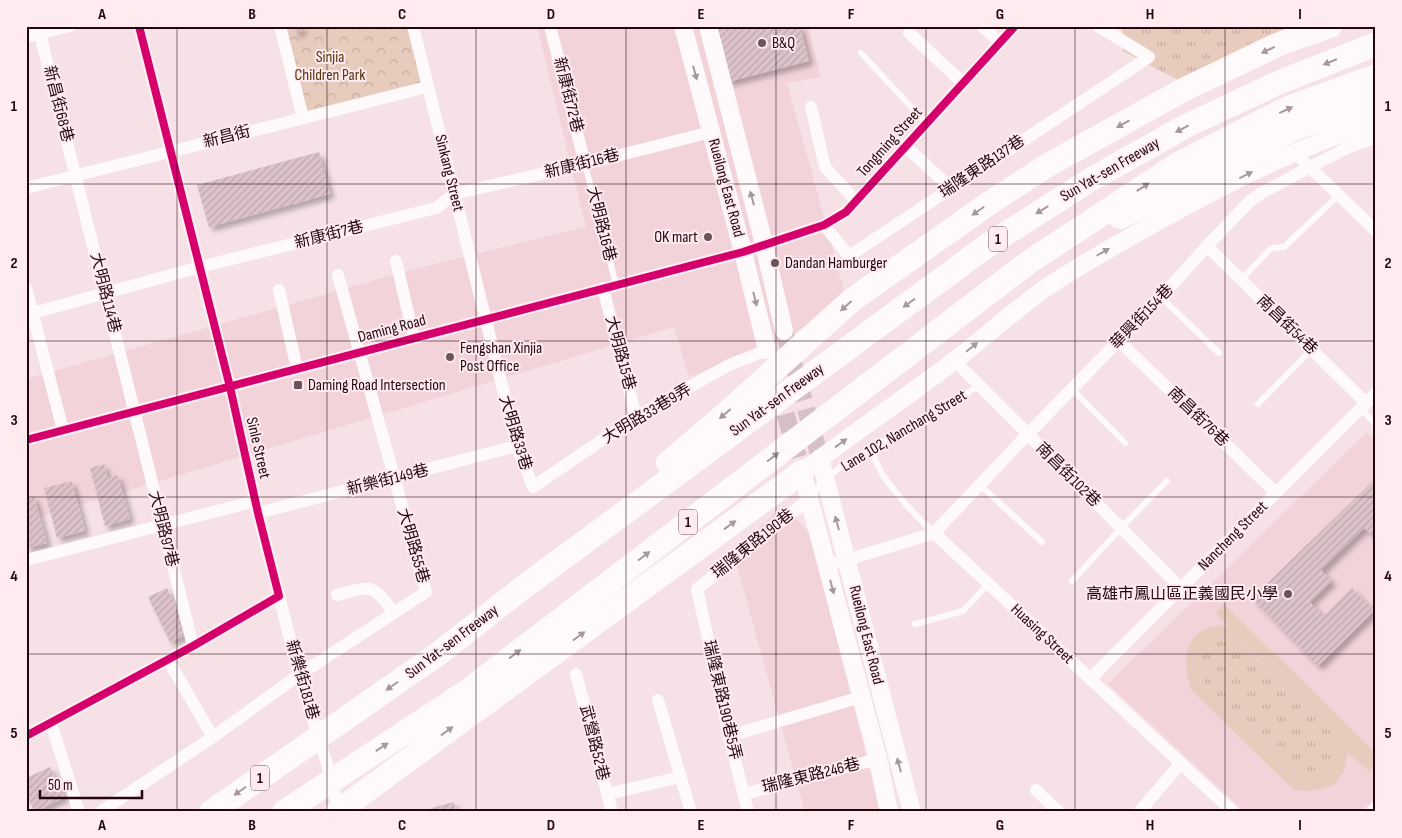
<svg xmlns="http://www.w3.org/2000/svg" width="1402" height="838" viewBox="0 0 1402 838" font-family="'Sofia Sans Condensed','Noto Sans TC',sans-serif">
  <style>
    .built { fill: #f2d3da }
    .grass { fill: url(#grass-tufts) }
    .park { fill: url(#park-crowns) }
    .pitch { fill: #e7cbbd; fill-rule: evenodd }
    .building { fill: url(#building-hatch); filter: url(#shadow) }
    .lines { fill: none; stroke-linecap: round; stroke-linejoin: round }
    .secondary-tunnel { stroke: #d6c0c6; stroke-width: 18; stroke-dasharray: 18 9; stroke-linecap: butt }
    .lane { stroke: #fefafb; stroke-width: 6 }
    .street { stroke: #fefafb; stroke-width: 12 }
    .secondary { stroke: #fefafb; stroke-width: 18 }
    .highway { stroke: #fefafb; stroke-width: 24 }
    .cycleway-casing { stroke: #feebef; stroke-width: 11 }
    .cycleway { stroke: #d6006c; stroke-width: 8 }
    .oneway { fill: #a7989d }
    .grid { fill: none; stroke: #240611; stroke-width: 1; stroke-opacity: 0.55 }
    .poi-dot { fill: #6d535c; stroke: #feebef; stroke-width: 2 }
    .labels { text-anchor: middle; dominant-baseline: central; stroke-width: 4; stroke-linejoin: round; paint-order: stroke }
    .shield { fill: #feebef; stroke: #654b54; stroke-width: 1 }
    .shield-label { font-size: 15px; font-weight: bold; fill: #240611 }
    .poi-label { font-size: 16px; fill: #240611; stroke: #feebef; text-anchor: start }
    .park-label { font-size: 16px; fill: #56320b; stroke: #feebef }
    .street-label { font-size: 16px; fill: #240611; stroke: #feebef }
    .neatline { fill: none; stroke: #240611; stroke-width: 2 }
    .grid-label { font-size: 16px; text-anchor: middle; font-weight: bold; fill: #240611 }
  </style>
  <defs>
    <pattern id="grass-tufts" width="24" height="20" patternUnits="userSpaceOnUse" patternTransform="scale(1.25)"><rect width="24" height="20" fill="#e7cbbd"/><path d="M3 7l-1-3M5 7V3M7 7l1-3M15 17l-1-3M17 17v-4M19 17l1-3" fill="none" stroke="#c6ada1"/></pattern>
    <pattern id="park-crowns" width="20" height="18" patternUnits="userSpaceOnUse" patternTransform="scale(1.25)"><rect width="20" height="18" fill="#e7cbbd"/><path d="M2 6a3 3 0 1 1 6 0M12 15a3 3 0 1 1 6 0" fill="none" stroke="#c6ada1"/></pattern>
    <pattern id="building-hatch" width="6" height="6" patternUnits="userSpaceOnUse" patternTransform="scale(1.25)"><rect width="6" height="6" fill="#dcc3c9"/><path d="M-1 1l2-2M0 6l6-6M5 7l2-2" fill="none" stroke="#bda6ac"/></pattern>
    <filter id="shadow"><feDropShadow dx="4.5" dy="4.5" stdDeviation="2.5" flood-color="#0004"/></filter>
  </defs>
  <rect width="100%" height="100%" fill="#f5e1e6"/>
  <g class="built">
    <polygon points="537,26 808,26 821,77 787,83 846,297 797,332 689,377 674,327 26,521 26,379 418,268 586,227"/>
    <polygon points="1367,432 1376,441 1376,797 1361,812 1245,812 1108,684"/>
    <polygon points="783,506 810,533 880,812 805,812 733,551"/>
  </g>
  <g class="grass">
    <polygon points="1122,26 1292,26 1256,41 1178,80 1123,51"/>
    <path d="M 1225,637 L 1236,639 L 1333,732 L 1336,756 C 1325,771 1315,771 1298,772 L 1205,686 L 1200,664 L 1202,651 L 1213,641 Z"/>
  </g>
  <polygon class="park" points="278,26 408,26 424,83 301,114"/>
  <path class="pitch" d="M 1224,604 L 1376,753 L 1376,764 L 1369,771 L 1348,753 L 1344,771 L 1334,785 L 1311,791 L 1294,790 L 1191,690 C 1183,667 1182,633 1212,627 C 1217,626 1223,626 1228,626 L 1216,613 ZM 1225,637 L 1237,639 L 1333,732 L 1336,756 C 1325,771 1315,771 1298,772 L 1205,686 L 1200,664 L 1202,651 L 1214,641 Z"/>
  <g class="building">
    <polygon points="293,26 301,26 302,31 295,33"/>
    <polygon points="714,26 800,26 809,61 728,82"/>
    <polygon points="319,152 330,194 209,227 197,185"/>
    <polygon points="104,464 108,478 118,475 130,519 105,526 90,468"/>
    <polygon points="1376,478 1376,531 1371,535 1364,528 1321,570 1332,581 1310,602 1324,616 1352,588 1374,611 1318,666 1252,598"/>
    <polygon points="72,481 85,531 57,538 44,488"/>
    <polygon points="34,496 47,543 26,548 26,498"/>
    <polygon points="167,588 189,634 170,642 148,597"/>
    <polygon points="50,767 65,797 35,812 26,794 26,778"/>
    <polygon points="454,802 456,812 432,812 431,808"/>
  </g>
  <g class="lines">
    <g class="secondary-tunnel">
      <polyline points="784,331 820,458"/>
      <polyline points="778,388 802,472"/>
    </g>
    <g class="lane">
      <polyline points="861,53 926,123"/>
      <polyline points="585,164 616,285"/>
      <polyline points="1241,280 1268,251 1273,248 1284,247 1339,195"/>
      <polyline points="1161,297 1219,353"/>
      <polyline points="1072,389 1125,443"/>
      <polyline points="1258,404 1312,349"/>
      <polyline points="1361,409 1376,425"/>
      <path d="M 871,449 C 874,457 878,466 882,474 C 897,496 915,515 934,533"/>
      <polyline points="980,485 1042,542"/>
      <polyline points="811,496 825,480 844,464 979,386"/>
      <polyline points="1072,581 1121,528 1167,481"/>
      <polyline points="915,624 963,611 988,584"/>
    </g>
    <g class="street">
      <polyline points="280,26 303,118"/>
      <polyline points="413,26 517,446 533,487 636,417 729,365 767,350"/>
      <polyline points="550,26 585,164"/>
      <polyline points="982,26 1000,42"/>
      <polyline points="909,33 963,83"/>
      <polyline points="40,34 193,646"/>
      <polyline points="26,37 70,26"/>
      <polyline points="811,107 825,167 856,201"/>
      <polyline points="905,146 951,188"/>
      <polyline points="1295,153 1376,231"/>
      <polyline points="26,188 427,87"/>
      <polyline points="824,225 849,256 1149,57 1098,26"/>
      <polyline points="1207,246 1366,403"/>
      <polyline points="396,261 414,338"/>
      <polyline points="26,288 63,430"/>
      <polyline points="603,288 636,417"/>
      <polyline points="279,290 297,369"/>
      <polyline points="33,313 200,267 436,208 454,194 585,164 711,132"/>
      <polyline points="1119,341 1276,493"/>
      <polyline points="955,361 1181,588"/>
      <polyline points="26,440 743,252 824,225 846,212 1015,26"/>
      <polyline points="258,513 517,446"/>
      <polyline points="934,533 1027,435 1161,297 1207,246 1250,201 1260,194 1310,167 1349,147 1376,137"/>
      <polyline points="26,560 256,501"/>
      <polyline points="826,565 847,560 934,533 1233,812"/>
      <path d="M 337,595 C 371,586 373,583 394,613"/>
      <polyline points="279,596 299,675 327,764 339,812"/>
      <polyline points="576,674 612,812"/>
      <polyline points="1090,679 1376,393"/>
      <polyline points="658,700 691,812"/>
      <polyline points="51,723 79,812"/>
      <polyline points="26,736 193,646 279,596 258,513 230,387 139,26"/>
      <polyline points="729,736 861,697"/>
      <polyline points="213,737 299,675 426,592 338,275"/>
      <polyline points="1036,790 1059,812"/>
      <polyline points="607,794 681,777"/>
      <polyline points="744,794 878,759"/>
      <polyline points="100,812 213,737 168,660"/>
      <polyline points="748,812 729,736 697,589 809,499"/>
      <polyline points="1139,812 1181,763"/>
      <polyline points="1372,812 1376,808"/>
    </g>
    <g class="secondary">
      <polyline points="683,26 743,252 767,350"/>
      <polyline points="708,26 761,232 784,331"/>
      <polyline points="820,458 912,812"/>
      <path d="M 889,812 L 878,759 L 802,472 C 852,434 904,399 954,361 C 984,338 1012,312 1043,290 C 1076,267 1111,248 1146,228 C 1220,187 1296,147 1376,122"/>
    </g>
    <g class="highway">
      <polyline points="1120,217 1189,183 1295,128 1376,101"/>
      <polyline points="668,463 730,410 852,300 988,204 1048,165 1185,89 1282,43 1330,26"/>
      <polyline points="211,812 438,654 529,583 988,245 1090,180 1186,126 1280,82 1376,44"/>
      <polyline points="284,812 466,692 1029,262 1178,164 1288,108 1376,76"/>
      <polyline points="337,812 802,472"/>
    </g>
    <defs>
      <g id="cycleway">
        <polyline points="26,440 743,252 824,225 846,212 1015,26"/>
        <polyline points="26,736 193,646 279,596 258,513 230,387 139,26"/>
      </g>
    </defs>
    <use href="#cycleway" class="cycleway-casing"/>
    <use href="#cycleway" class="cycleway"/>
  </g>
  <defs><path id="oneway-solid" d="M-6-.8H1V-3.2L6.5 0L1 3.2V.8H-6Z" transform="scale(1.25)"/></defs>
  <g class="oneway">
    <use href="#oneway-solid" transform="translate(1268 50) rotate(155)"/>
    <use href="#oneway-solid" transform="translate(1330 62) rotate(158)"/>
    <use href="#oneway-solid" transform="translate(695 73) rotate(75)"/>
    <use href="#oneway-solid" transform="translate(1286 110) rotate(-25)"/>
    <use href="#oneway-solid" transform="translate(1123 124) rotate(151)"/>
    <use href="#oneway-solid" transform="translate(1182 129) rotate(152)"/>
    <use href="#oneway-solid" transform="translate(1246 175) rotate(-26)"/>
    <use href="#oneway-solid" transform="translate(1143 187) rotate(-33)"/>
    <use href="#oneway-solid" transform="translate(752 198) rotate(-105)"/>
    <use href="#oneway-solid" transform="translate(1042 210) rotate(148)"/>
    <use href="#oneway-solid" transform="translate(978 211) rotate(145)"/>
    <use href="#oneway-solid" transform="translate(1103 252) rotate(-30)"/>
    <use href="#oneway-solid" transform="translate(755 299) rotate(76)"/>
    <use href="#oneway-solid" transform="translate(909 303) rotate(144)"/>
    <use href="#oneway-solid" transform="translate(846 306) rotate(138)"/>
    <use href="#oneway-solid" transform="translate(972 347) rotate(-39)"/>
    <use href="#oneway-solid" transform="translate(725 414) rotate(139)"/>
    <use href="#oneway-solid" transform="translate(841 443) rotate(-36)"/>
    <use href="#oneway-solid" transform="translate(773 457) rotate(-37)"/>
    <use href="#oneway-solid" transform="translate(837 523) rotate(-105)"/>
    <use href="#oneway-solid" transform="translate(730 525) rotate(-36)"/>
    <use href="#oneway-solid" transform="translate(644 556) rotate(-37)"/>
    <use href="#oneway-solid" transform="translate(832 587) rotate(75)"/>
    <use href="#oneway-solid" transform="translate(579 636) rotate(-36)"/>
    <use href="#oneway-solid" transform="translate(515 654) rotate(-37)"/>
    <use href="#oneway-solid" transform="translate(392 686) rotate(145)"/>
    <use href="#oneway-solid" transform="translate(447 731) rotate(-36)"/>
    <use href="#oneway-solid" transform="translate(382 747) rotate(-33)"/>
    <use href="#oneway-solid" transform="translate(899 765) rotate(-105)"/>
    <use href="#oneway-solid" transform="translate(240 791) rotate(145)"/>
  </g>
  <path class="grid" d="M 177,26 L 177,812M 327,26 L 327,812M 476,26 L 476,812M 626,26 L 626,812M 776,26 L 776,812M 926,26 L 926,812M 1075,26 L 1075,812M 1225,26 L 1225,812M 26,184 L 1376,184M 26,341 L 1376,341M 26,497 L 1376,497M 26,654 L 1376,654"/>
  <g class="poi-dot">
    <circle cx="762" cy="43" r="5"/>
    <circle cx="708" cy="237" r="5"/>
    <circle cx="775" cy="263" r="5"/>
    <circle cx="450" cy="357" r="5"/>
    <rect x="293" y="380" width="10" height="10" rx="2.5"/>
    <circle cx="1288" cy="594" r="5"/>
  </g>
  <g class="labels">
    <g class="shield">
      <rect x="989" y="226.5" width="18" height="25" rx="4"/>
      <rect x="679" y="509.5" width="18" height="25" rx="4"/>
      <rect x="251" y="765.5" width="18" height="25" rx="4"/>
    </g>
    <g class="shield-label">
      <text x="998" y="239">1</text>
      <text x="688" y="522">1</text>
      <text x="260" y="778">1</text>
    </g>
    <g class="poi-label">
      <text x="772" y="43">B&amp;Q</text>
      <text x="698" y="237" text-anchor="end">OK mart</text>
      <text x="785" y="263">Dandan Hamburger</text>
      <text x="460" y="348">Fengshan Xinjia<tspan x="460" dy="18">Post Office</tspan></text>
      <text x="308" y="385">Daming Road Intersection</text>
      <text x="1278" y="594" text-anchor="end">高雄市鳳山區正義國民小學</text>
    </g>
    <g class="park-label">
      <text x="330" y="57">Sinjia<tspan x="330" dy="18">Children Park</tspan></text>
    </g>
    <g class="street-label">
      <text transform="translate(568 95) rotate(76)">新康街72巷</text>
      <text transform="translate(58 104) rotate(76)">新昌街68巷</text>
      <text transform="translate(227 137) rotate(-14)">新昌街</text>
      <text transform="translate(890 142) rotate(-48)">Tongming Street</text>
      <text transform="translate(582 164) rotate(-14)">新康街16巷</text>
      <text transform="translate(982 167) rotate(-34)">瑞隆東路137巷</text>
      <text transform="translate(1110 170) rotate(-30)">Sun Yat-sen Freeway</text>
      <text transform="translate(449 173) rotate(76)">Sinkang Street</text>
      <text transform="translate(726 188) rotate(75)">Rueilong East Road</text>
      <text transform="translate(601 224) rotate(76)">大明路16巷</text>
      <text transform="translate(329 235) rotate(-14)">新康街7巷</text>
      <text transform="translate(105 293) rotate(76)">大明路114巷</text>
      <text transform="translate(1142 317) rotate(-46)">華興街154巷</text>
      <text transform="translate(1287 325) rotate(44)">南昌街54巷</text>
      <text transform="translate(392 329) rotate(-15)">Daming Road</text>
      <text transform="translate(620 353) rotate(75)">大明路15巷</text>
      <text transform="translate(777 400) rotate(-36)">Sun Yat-sen Freeway</text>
      <text transform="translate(647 414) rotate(-31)">大明路33巷9弄</text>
      <text transform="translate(1198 417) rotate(44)">南昌街76巷</text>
      <text transform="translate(904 431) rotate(-31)">Lane 102, Nanchang Street</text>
      <text transform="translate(515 433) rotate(73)">大明路33巷</text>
      <text transform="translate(258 448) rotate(77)">Sinle Street</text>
      <text transform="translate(1068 475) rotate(45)">南昌街102巷</text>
      <text transform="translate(388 480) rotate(-14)">新樂街149巷</text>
      <text transform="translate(163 529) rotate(76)">大明路97巷</text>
      <text transform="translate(1233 536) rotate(-45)">Nancheng Street</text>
      <text transform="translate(753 544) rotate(-39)">瑞隆東路190巷</text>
      <text transform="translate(413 546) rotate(74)">大明路55巷</text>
      <text transform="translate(1042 634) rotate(43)">Huasing Street</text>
      <text transform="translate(866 635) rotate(76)">Rueilong East Road</text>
      <text transform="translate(452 642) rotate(-37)">Sun Yat-sen Freeway</text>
      <text transform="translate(302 680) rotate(74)">新樂街181巷</text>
      <text transform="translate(722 700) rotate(77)">瑞隆東路190巷5弄</text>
      <text transform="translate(594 743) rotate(76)">武營路52巷</text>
      <text transform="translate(811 776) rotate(-14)">瑞隆東路246巷</text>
    </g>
  </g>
  <rect width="1402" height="838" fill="none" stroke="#feebef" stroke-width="55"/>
  <path d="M40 790v8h102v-8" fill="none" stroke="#240611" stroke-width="2.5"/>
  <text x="48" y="790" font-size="15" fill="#240611" stroke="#feebef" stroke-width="4" paint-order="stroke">50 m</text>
  <rect x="28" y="28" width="1346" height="782" class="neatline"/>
  <g class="grid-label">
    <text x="102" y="19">A</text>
    <text x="252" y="19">B</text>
    <text x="402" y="19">C</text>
    <text x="551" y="19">D</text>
    <text x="701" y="19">E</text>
    <text x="851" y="19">F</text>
    <text x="1000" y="19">G</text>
    <text x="1150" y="19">H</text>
    <text x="1300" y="19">I</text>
    <text x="14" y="111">1</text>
    <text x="1388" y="111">1</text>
    <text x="14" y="268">2</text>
    <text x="1388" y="268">2</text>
    <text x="14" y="425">3</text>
    <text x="1388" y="425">3</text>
    <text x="14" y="581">4</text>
    <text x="1388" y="581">4</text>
    <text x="14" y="738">5</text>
    <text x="1388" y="738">5</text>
    <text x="102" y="830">A</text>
    <text x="252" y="830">B</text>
    <text x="402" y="830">C</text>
    <text x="551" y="830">D</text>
    <text x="701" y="830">E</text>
    <text x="851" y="830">F</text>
    <text x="1000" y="830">G</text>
    <text x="1150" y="830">H</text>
    <text x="1300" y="830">I</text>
  </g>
</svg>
